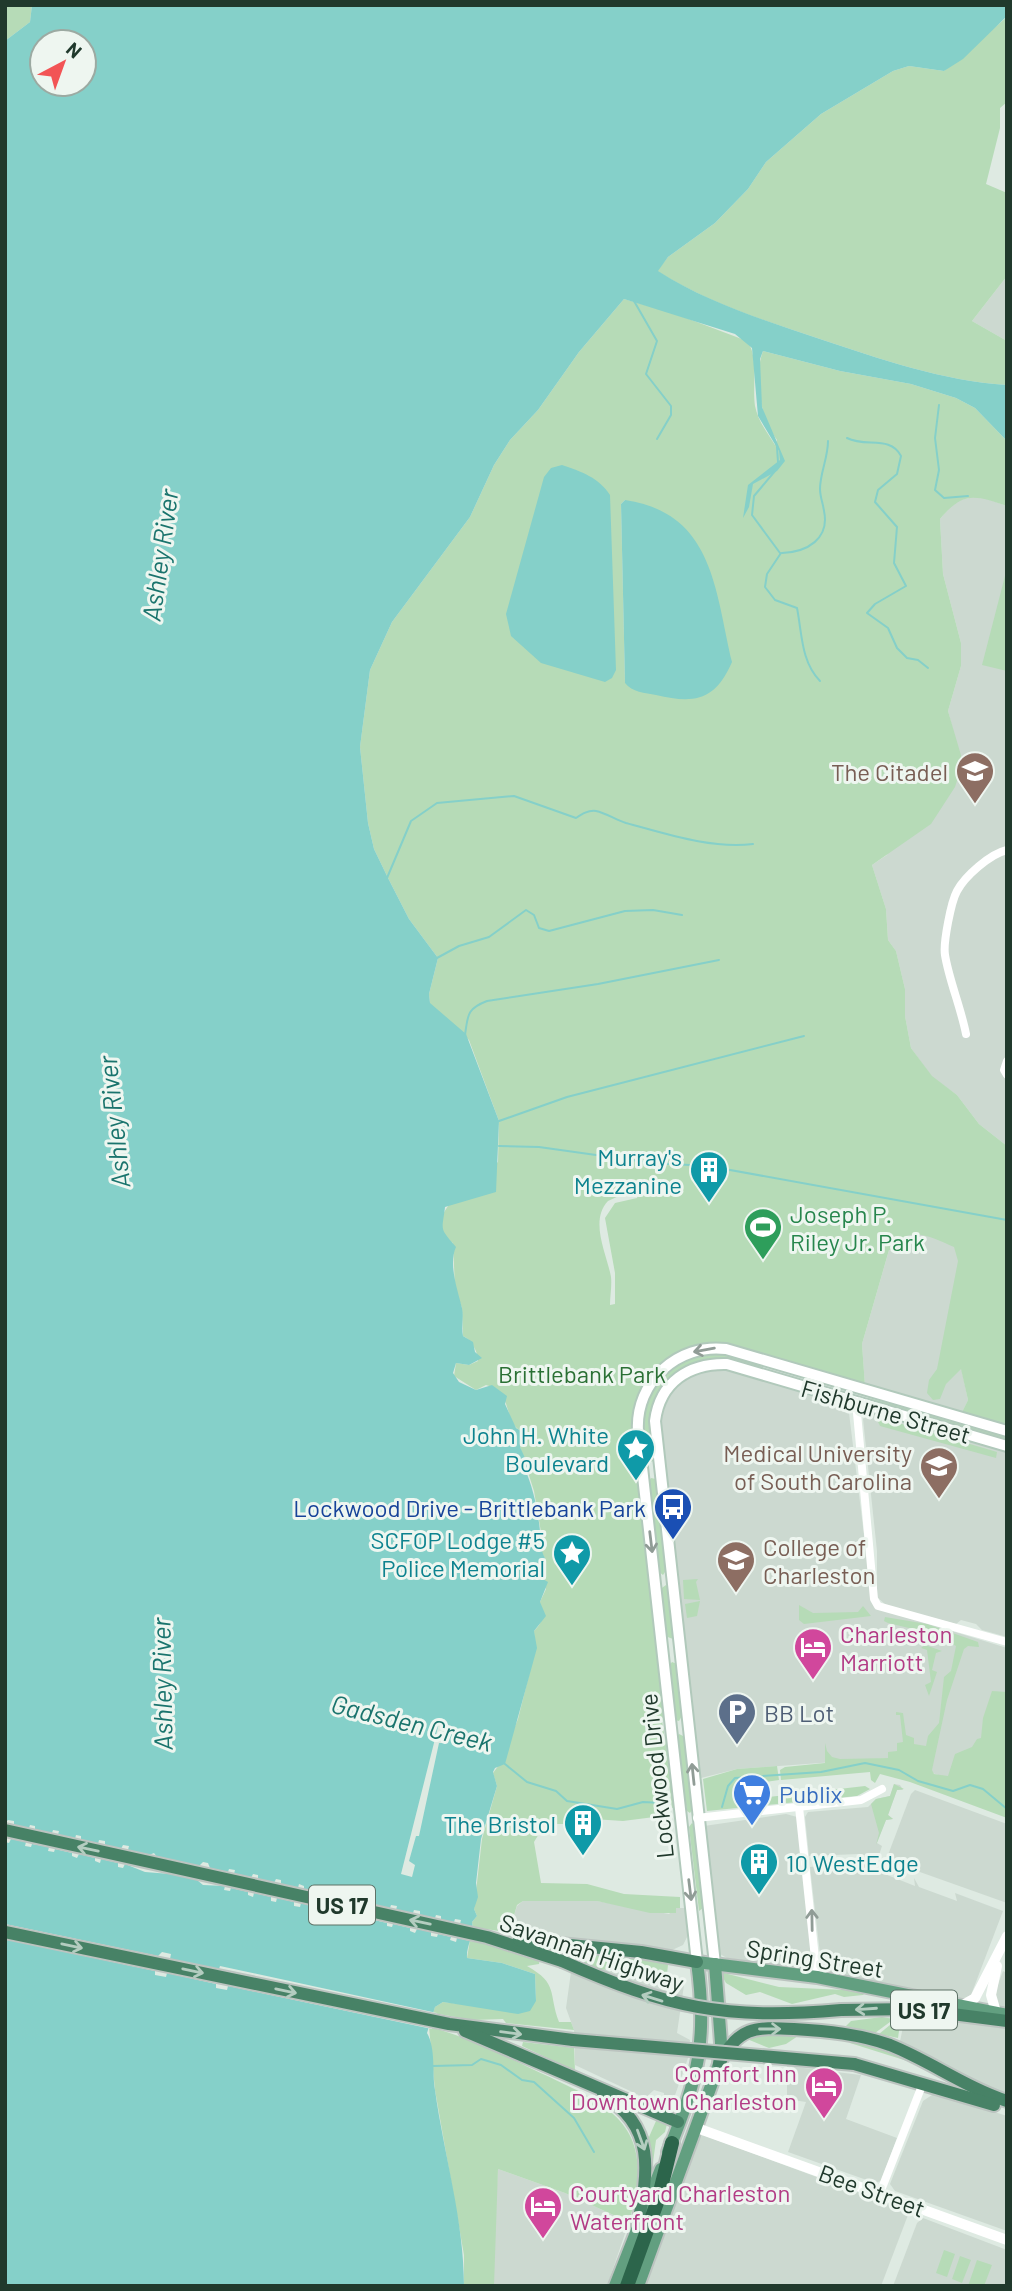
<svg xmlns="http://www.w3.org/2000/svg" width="1012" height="2291" viewBox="0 0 1012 2291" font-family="Barlow,sans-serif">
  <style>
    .built { fill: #ccd9d0 }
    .green { fill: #b6dbb7; fill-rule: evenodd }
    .water { fill: #85d0c9; fill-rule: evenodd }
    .pier { fill: #deeae2 }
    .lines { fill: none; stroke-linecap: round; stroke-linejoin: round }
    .stream { stroke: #85d0c9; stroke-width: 2 }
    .secondary-casing { stroke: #b1c9bb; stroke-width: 14 }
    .primary-casing { stroke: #bcc4c0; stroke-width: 16 }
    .trunk-casing { stroke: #bcc4c0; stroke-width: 16 }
    .motorway-casing { stroke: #bcc4c0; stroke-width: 18 }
    .minor { stroke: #fff; stroke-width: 8 }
    .tertiary { stroke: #fff; stroke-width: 10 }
    .secondary { stroke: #fff; stroke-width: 10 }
    .primary { stroke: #629f80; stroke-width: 12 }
    .trunk { stroke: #478266; stroke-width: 12 }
    .motorway { stroke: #2c654b; stroke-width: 14 }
    .trunk-bridge-casing { stroke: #bcc4c0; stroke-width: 16; stroke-linecap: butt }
    .trunk-bridge { stroke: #478266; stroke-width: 12 }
    .oneway { stroke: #909c96 }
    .oneway2 { stroke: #b4cdc0 }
    .labels { text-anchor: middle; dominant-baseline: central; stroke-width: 6; stroke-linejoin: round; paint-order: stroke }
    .shield { fill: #eef6f0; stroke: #5e7267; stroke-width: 2 }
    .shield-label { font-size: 23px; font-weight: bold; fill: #20392c }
    .education-label { font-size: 24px; fill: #785e54; stroke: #eef6f0; text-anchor: end }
    .culture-label { font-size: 24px; fill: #0d838f; stroke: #eef6f0; text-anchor: end }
    .leisure-label { font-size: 24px; fill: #27864d; stroke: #eef6f0; text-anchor: start }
    .park-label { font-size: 24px; fill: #2a7034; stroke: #eef6f0 }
    .street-label { font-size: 24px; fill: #20392c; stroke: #eef6f0 }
    .transit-label { font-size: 24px; fill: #164399; stroke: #eef6f0; text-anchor: end }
    .hotel-label { font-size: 24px; fill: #b23c85; stroke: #eef6f0; text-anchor: start }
    .service-label { font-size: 24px; fill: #4e5e75; stroke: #eef6f0; text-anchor: start }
    .shop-label { font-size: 24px; fill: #366cbe; stroke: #eef6f0; text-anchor: start }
    .water-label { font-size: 26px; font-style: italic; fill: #1a746d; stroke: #eef6f0 }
  </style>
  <rect width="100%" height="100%" fill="#deeae2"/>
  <g class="built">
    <polygon points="1007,276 1007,341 972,321"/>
    <polygon points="979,496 1007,506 1007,1146 979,1124 957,1095 932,1077 911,1048 905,1016 905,989 896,951 888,940 886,909 872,865 887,855 953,730 948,711 961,666 961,643 943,574 940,519 955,501"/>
    <polygon points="898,1219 982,1241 960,1362 968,1400 961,1414 865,1386 862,1344"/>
    <polygon points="721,1367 848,1405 872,1600 877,1608 1007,1648 1007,1696 979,1747 950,1779 888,1758 737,1769 697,1779 659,1422 663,1403 683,1377"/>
    <polygon points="877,1412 1007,1449 1007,1637 982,1630 976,1624 961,1620 956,1624 887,1606 877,1597 877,1551 863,1419 868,1413"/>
    <polygon points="894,1784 900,1785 903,1790 897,1790 888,1815 893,1819 886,1820 877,1843 882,1846 878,1858 859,1854 809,1856 805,1817 808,1812 868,1807 876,1799 890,1796"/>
    <polygon points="915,1790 1007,1824 1007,1903 889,1861 888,1855 911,1794"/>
    <polygon points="786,1814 797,1817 812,1963 805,1969 727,1958 718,1953 704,1826"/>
    <polygon points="863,1861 876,1865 877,1871 915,1886 914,1878 919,1887 957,1901 955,1893 1003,1911 971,1995 960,2000 822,1971 810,1867"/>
    <polygon points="523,1901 597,1901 669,1914 676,1908 686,1908 689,1933 683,1945 670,1951 508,1935 517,1906"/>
    <polygon points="628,1965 658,1982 684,1985 677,2033 690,2040 688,2058 674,2098 664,2097 664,2093 654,2090 645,2098 575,2065 574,2030 566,2008 571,1972 596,1967 623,1968"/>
    <polygon points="1003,1971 1007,1973 1007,2010 999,2007 994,1995"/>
    <polygon points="906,2013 941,2014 1007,2027 1007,2100 899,2046"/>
    <polygon points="787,2066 861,2075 846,2119 897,2138 881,2181 875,2183 788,2152 806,2102 787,2099"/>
    <polygon points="935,2093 1007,2116 1007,2231 895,2191 890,2184 923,2101"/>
    <polygon points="703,2135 906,2210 908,2215 881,2286 644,2286 698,2139"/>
    <polygon points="498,2169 565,2193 629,2222 607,2286 490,2286"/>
    <polygon points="923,2218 1007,2250 1007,2286 893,2286 917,2223"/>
  </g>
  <g class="green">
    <polygon points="5,5 32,5 30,22 5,41"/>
    <path d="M 1007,17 L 1007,102 L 1000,108 L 1000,128 L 986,184 L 1007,193 L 1007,276 L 972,321 L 1007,341 L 1007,385 C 943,381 880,359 820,339 C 763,320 708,303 657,271 L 668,257 L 715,223 L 748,189 L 766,162 L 821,114 L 893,71 L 909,66 L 944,71 Z"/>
    <path d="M 624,299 L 673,313 L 747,341 C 759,356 752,386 755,406 C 758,421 767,432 775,445 L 777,440 C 760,417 753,377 763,351 L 840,371 L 911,384 L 956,398 L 975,408 L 1007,441 L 1007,506 C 975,495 963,491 940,519 L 943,574 L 961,643 L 961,666 L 948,711 L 963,762 L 955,787 L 931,824 L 872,865 L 886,909 L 888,940 L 896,951 L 905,989 L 905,1016 L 911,1048 L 932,1076 L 957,1095 L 979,1124 L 1007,1146 L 1007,1427 L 961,1414 L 968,1400 L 961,1369 L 946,1384 L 940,1399 L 933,1400 L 927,1393 L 929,1380 L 937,1369 L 958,1261 L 954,1247 C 937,1240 918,1229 902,1238 L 897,1250 L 889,1250 L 862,1344 L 865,1386 L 727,1346 L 684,1352 L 639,1401 L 666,1716 L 662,1721 L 676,1807 L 672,1808 L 669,1782 L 666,1781 L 670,1815 L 623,1821 L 578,1818 L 573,1824 L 545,1824 L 534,1842 L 541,1883 L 587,1884 L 624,1894 L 680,1897 L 680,1908 L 676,1908 L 676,1913 L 650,1913 L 597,1901 L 523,1901 L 517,1905 L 513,1919 L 542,1933 L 532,1936 L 473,1927 L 472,1922 L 477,1916 L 474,1909 L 482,1839 L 497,1786 L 493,1773 L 499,1765 L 518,1719 L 535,1651 L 534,1631 C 546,1619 541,1616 540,1602 L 546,1589 L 541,1578 L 545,1558 L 539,1549 L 541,1532 L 534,1491 L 520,1447 L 521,1431 C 503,1422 514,1392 486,1385 L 476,1390 L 454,1376 L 456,1363 L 469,1365 L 478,1361 C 478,1352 472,1340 463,1336 L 462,1308 L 455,1288 L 453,1243 C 414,1218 479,1178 498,1162 L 499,1121 L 469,1040 L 430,1004 L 429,994 L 438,958 L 409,919 L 388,878 L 374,849 L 368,823 L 360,747 L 370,670 L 392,622 L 470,517 L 494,465 L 510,440 L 538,410 L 579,352 ZM 625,500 L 625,683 L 621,504 ZM 621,1195 L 638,1195 L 637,1198 L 615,1203 L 605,1218 L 615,1273 L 615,1304 L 610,1305 C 610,1296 612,1286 611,1277 C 607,1254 589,1221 608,1201 Z"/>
    <polygon points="1007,568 1007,671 982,665"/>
    <path d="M 723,1353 L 757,1362 L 762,1368 L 703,1361 L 672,1376 L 655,1401 L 654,1461 L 648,1462 C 633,1422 650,1366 695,1354 C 704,1352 714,1353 723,1353 Z"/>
    <polygon points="868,1398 1007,1433 1007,1442 867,1400"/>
    <polygon points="875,1416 997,1452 996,1458 880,1426"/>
    <polygon points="651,1478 656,1479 667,1569 663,1575 658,1571 649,1481"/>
    <polygon points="698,1579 696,1582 700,1600 684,1599 683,1580"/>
    <polygon points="666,1585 669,1589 673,1639 665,1636 659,1590"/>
    <polygon points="700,1601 697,1616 687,1618 685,1604"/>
    <polygon points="799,1605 813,1613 858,1612 863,1606 871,1616 804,1624 799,1620"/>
    <polygon points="885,1617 927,1624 978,1642 979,1647 968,1646 964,1649 947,1700 932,1770 934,1774 948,1776 955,1754 972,1747 977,1739 981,1738 983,1718 992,1691 1007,1692 1007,1818 910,1782 880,1774 875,1783 871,1780 870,1772 781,1780 780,1770 785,1767 825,1763 825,1743 827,1751 832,1757 840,1759 888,1758 888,1752 897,1751 897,1743 903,1742 900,1715 896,1715 896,1712 903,1713 906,1735 914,1738 914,1744 926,1746 928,1736 939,1723 944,1677 951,1671 956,1646 930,1633 888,1623 884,1621"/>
    <polygon points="925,1645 942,1651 936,1653 932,1670 937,1672 929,1696 925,1685 931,1682 927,1650 921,1648"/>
    <polygon points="672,1662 677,1664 683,1714 679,1721 675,1720 668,1667"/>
    <polygon points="679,1734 685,1737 693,1808 690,1813 687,1811 676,1739"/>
    <polygon points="777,1766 779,1780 751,1784 751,1799 865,1786 870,1789 857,1796 707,1811 703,1779 737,1769"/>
    <polygon points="894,1784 904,1789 897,1790 888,1815 893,1819 886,1820 876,1845 879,1833 871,1804 876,1799 890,1796"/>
    <polygon points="692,1823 695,1826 703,1908 699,1911 689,1827"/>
    <path d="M 470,1940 L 540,1958 L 539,1964 L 527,1966 C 559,1984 548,1993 559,2022 L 571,2022 L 574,2030 L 506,2023 L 503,2019 L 473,2020 L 433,2013 L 435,2007 L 443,2002 L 486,2007 L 536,2001 L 535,1974 L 502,1963 L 467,1958 Z"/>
    <path d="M 563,1951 L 661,1959 L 668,1965 L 666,1983 L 646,1978 L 645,1972 L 628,1965 C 620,1971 584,1969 571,1972 L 576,1954 Z"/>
    <polygon points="724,1973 779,1987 867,1991 863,1995 844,1997 835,1994 792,2004 760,1992 746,1995 726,1983 721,1974"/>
    <polygon points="882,2017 894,2019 875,2033 846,2026 851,2021"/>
    <polygon points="896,2020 900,2024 898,2038 879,2034"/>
    <path d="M 429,2027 C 465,2036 495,2051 528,2067 C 606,2104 660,2120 629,2222 L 565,2193 L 498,2169 L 494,2286 L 464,2286 L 464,2255 L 435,2090 Z"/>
    <polygon points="804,2032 786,2044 769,2048 747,2039 748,2035"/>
    <polygon points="846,2037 874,2044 923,2066 850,2043"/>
    <polygon points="523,2042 574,2048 575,2071 522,2046"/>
    <polygon points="634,2113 649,2137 656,2121 650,2115 667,2124 665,2132 656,2140 652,2170"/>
    <polygon points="944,2250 955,2254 947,2277 936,2273"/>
    <polygon points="960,2256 971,2260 962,2283 952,2279"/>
    <polygon points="977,2260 992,2265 984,2286 968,2286"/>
  </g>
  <g class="water">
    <path d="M 32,5 L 1007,5 L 1006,17 L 963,59 L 944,71 L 909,66 L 893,71 L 821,114 L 766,162 L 748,189 L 715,223 L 668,257 L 658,271 C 708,303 764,320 820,339 C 880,359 943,381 1007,385 L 1007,441 L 975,408 L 956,398 L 911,384 L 840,371 L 763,351 L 760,359 L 762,407 L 785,461 L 777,471 L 753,484 L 749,507 L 743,518 L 748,485 L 780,460 L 779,451 L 758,416 L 752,348 L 735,334 L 624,299 L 579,352 L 538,410 L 510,440 L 494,465 L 470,517 L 392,622 L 370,670 L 360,747 L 368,823 L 374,849 L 388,878 L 409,919 L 438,958 L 429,994 L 430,1003 L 466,1034 L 499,1121 L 496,1192 L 445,1207 C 442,1232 439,1227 456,1247 C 448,1264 458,1291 462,1308 C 464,1317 461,1327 463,1336 L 473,1342 L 475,1352 L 482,1358 L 469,1365 L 456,1363 L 453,1373 L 459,1382 L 476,1390 L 492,1385 L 507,1396 L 505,1404 L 516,1428 L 521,1431 L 520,1447 L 530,1469 L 527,1474 C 534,1492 538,1511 540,1531 C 542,1542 539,1547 545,1558 L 541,1578 L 548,1582 L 540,1602 L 546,1616 L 534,1631 L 537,1648 L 505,1764 L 495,1768 L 493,1772 L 497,1786 L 481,1839 L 476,1883 L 478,1897 L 474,1909 L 477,1916 L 472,1922 C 475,1935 466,1945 467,1958 L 502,1963 L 535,1974 L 536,2001 L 530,2011 L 518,2014 L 443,2002 L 435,2007 L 427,2033 C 436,2049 432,2072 435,2090 C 444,2155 464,2220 464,2286 L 5,2286 L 5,41 L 30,22 ZM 42,42 L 84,42 L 84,84 L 42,84 Z"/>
    <path d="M 562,465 C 582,472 598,477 610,495 L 616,670 L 612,678 L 605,682 L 541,663 L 511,636 L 506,614 L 544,477 L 551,468 Z"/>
    <path d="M 625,500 C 714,513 715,591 732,662 C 715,701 694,704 656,695 C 645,693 632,692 625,683 L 621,504 Z"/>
  </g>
  <g class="pier">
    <polygon points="439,1723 450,1726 446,1743 439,1743 419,1836 416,1836 409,1861 415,1865 412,1877 401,1874"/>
    <polygon points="8,1820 14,1821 14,1825 29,1828 30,1825 35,1826 35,1830 52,1833 53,1830 59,1831 58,1835 75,1839 76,1835 81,1836 81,1840 98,1844 99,1840 105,1841 105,1845 121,1849 123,1845 129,1846 128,1850 149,1855 154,1853 157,1857 199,1866 203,1862 208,1863 210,1868 228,1872 229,1869 235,1870 234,1874 251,1878 253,1874 258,1875 258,1879 274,1883 276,1879 281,1880 281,1884 298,1888 299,1884 304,1886 304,1889 321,1893 322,1890 327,1891 327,1894 344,1898 345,1895 351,1896 350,1900 367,1903 368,1900 374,1901 373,1905 390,1908 391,1905 397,1906 396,1910 413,1913 414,1910 420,1911 420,1915 435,1918 436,1915 441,1916 441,1920 454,1922 455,1919 461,1920 460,1924 477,1928 477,1934 474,1942 457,1938 456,1942 450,1940 451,1937 438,1934 437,1937 431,1936 431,1932 417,1929 415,1933 410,1931 410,1928 393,1924 392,1927 387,1926 387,1923 370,1919 369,1922 364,1921 364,1917 347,1914 346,1917 340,1916 341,1912 324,1908 323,1912 317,1911 318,1907 301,1903 300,1907 294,1906 294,1902 277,1898 276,1902 271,1901 271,1897 254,1893 253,1897 248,1895 248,1892 231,1888 230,1891 224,1890 225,1886 203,1885 197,1880 170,1874 145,1872 125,1864 123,1868 118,1867 118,1863 101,1859 100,1863 95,1861 95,1858 79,1854 77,1858 72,1856 72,1853 55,1849 54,1852 48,1851 49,1847 32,1844 31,1847 25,1846 26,1842 11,1839 9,1843 5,1842 5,1823"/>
    <polygon points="5,1924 158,1956 162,1952 171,1954 170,1959 219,1969 220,1966 437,2013 432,2029 228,1986 227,1990 216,1988 216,1984 167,1973 166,1977 155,1975 155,1971 5,1939"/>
  </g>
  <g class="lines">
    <g class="stream">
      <polyline points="634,301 657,341 646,374 671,406 671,415 657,439"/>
      <polyline points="939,405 935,438 939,470 935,490 944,498 968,496"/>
      <path d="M 847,438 C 866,448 890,435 901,456 L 897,474 L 878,490 L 875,502 L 897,527 L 894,563 L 906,586 L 875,604 L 867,613 L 888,628 L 897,648 L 907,658 L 918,660 L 928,668"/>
      <polyline points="777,447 778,462"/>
      <polyline points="775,471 754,496 752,515 780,553"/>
      <path d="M 781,553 L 767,574 L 765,587 L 775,600 L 797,608 C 802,633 801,662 820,681"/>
      <path d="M 782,553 C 807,552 830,539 824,511 C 823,503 820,497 820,489 C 820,473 828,458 828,441"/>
      <path d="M 387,878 L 411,821 L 437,803 L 514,796 L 576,818 C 582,814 588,810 596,811 C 606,813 616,820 626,823 C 667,834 711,849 753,844"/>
      <polyline points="437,958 459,946 489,937 526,910 534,915 539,928 549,931 625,911 653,910 682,915"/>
      <path d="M 465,1035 C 468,1016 466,1009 487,1001 L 598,984 L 719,960"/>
      <polyline points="499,1121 567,1097 804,1036"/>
      <polyline points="499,1146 539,1147 653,1163 708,1166 1007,1220"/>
      <polyline points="505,1764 527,1782 556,1791 567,1801 617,1809 643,1802 663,1803"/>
      <polyline points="722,1807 728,1786 735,1778 821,1772 865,1763 899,1770 918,1781 953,1791 970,1785 983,1789 1007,1809"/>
      <polyline points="433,2066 472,2065 481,2059 501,2065 522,2080 534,2082 574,2118 594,2152"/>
    </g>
    <defs>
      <g id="secondary">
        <path d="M 697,1962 L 638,1431 C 635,1382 678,1343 726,1349 L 1007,1431"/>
        <path d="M 715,1964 L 655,1421 C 660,1382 689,1363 727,1364 L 1007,1446"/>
      </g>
      <g id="primary">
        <path d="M 668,2152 C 698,2078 708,2041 697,1962 L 817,1977 L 1007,2015"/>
        <polyline points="615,2286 661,2169"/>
        <polyline points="638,2286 719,2064 721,2043 715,1964"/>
      </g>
      <g id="trunk">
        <polyline points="5,1830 487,1937 562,1961"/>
        <polyline points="5,1932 449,2024 573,2040"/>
        <polyline points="519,1940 641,1952 697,1962"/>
        <polyline points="841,2010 913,2009 1007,2021"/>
        <polyline points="465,2031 678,2122"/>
        <path d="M 719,2064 C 738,2026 755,2027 794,2029 C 827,2031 859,2034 890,2045 C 930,2061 965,2087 1007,2101"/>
        <polyline points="854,2064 994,2105"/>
        <path d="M 603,2095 C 656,2126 648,2172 638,2224"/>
      </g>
      <polyline id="motorway" points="627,2286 658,2200 672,2143"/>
    </defs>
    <use href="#secondary" class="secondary-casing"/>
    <use href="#primary" class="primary-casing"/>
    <use href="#trunk" class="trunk-casing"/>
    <use href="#motorway" class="motorway-casing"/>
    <g class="minor">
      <path d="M 966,1034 C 961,1008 949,980 945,955 C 943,943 951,902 957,891 C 965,876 990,854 1007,850"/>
      <polyline points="1007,1061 1004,1070 1007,1075"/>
      <polyline points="856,1402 874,1599 878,1606 1007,1642"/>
      <polyline points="799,1807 817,1977"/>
      <polyline points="697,1818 861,1800 882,1789"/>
      <polyline points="880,2193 923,2083"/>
    </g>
    <g class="tertiary">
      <polyline points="963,2005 975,1998 1007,1936"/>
      <polyline points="996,2012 991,1995 997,1966"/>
      <polyline points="697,2128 1007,2240"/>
    </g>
    <use href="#secondary" class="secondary"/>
    <use href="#primary" class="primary"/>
    <use href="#trunk" class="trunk"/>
    <use href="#motorway" class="motorway"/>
    <defs>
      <g id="trunk-bridge">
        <path d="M 562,1961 C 668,2008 724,2020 841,2010"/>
        <polyline points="573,2040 854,2064"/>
      </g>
    </defs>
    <use href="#trunk-bridge" class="trunk-bridge-casing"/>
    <use href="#trunk-bridge" class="trunk-bridge"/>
  </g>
  <defs><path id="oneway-shaft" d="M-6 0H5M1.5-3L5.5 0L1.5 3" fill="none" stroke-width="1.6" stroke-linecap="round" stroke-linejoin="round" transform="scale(1.75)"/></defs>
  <g class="oneway">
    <use href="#oneway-shaft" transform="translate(704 1350) rotate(170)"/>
    <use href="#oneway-shaft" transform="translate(651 1542) rotate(83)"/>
    <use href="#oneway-shaft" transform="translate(693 1774) rotate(-96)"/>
    <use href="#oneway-shaft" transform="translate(690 1890) rotate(83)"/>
    <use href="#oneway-shaft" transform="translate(812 1920) rotate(-91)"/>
  </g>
  <g class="oneway2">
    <use href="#oneway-shaft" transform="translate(88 1849) rotate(-168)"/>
    <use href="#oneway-shaft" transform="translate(420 1922) rotate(-168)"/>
    <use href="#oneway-shaft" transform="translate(72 1946) rotate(12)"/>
    <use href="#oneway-shaft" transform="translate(193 1971) rotate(12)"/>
    <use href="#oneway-shaft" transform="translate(286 1991) rotate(12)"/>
    <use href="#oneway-shaft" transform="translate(652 1998) rotate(-163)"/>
    <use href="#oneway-shaft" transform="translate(866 2009) rotate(176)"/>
    <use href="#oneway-shaft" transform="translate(770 2029)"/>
    <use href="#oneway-shaft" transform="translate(511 2033) rotate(7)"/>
    <use href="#oneway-shaft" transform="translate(641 2140) rotate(70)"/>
  </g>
  <defs>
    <symbol id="university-pin" viewBox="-11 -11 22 30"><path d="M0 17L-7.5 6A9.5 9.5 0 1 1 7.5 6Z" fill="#8d6e63" stroke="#eef6f0"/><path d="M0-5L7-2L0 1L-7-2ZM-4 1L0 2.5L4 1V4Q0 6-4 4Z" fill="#fff"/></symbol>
    <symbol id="building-pin" viewBox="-11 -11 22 30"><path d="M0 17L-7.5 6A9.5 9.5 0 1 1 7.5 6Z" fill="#0f9aa8" stroke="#eef6f0"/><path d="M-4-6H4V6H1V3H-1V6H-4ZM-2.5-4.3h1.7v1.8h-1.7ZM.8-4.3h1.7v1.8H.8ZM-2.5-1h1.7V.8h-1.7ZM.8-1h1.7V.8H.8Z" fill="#fff"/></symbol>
    <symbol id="stadium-pin" viewBox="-11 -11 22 30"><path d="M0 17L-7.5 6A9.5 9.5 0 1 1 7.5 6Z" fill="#2e9e5b" stroke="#eef6f0"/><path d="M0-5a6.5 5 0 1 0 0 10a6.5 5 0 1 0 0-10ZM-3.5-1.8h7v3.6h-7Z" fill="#fff"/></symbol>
    <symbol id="sight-pin" viewBox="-11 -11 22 30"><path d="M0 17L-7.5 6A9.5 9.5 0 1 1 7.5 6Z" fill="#0f9aa8" stroke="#eef6f0"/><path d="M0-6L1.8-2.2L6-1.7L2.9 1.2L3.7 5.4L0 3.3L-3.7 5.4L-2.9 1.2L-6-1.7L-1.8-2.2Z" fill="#fff"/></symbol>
    <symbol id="bus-pin" viewBox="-11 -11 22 30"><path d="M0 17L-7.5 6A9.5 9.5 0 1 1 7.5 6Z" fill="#1a4fb4" stroke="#eef6f0"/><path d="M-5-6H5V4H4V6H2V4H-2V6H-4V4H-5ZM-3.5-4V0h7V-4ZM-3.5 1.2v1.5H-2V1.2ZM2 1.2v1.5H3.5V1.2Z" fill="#fff"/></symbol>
    <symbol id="hotel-pin" viewBox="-11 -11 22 30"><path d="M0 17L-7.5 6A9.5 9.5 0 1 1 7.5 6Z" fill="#d1479c" stroke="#eef6f0"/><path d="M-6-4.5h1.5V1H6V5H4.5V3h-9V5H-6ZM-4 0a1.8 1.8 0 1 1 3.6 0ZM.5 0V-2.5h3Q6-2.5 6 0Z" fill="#fff"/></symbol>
    <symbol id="parking-pin" viewBox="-11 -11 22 30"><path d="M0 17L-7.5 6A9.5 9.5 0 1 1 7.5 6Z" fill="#5c6f8a" stroke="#eef6f0"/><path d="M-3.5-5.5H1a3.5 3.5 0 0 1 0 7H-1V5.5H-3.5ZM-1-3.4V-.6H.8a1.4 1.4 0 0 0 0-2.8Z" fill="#fff"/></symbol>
    <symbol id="supermarket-pin" viewBox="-11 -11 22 30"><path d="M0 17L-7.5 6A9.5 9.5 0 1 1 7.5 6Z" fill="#3f7fe0" stroke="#eef6f0"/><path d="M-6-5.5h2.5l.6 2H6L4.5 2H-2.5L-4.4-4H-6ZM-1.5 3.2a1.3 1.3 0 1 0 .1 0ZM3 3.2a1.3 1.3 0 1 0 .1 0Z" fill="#fff"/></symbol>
  </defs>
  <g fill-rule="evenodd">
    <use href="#university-pin" x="953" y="749" width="44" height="60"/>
    <use href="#building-pin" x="687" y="1148" width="44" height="60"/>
    <use href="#stadium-pin" x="741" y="1205" width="44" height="60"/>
    <use href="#sight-pin" x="614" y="1426" width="44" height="60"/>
    <use href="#university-pin" x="917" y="1444" width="44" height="60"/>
    <use href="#bus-pin" x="651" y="1485" width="44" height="60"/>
    <use href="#sight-pin" x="550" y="1531" width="44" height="60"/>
    <use href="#university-pin" x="714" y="1538" width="44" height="60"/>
    <use href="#hotel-pin" x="791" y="1625" width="44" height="60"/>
    <use href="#parking-pin" x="715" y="1690" width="44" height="60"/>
    <use href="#supermarket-pin" x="730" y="1771" width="44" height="60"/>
    <use href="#building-pin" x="561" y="1801" width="44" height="60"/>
    <use href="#building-pin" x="737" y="1840" width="44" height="60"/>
    <use href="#hotel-pin" x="802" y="2064" width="44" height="60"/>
    <use href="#hotel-pin" x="521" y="2184" width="44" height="60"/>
  </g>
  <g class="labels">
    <g class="shield">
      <rect x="309" y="1885.5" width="66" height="39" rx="5"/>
      <rect x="891" y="1990.5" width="66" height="39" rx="5"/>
    </g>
    <g class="shield-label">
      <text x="342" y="1905">US 17</text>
      <text x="924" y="2010">US 17</text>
    </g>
    <g class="education-label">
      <text x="948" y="771">The Citadel</text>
      <text x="912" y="1452">Medical University<tspan x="912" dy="28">of South Carolina</tspan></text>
      <text x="763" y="1546" text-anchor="start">College of<tspan x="763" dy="28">Charleston</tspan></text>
    </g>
    <g class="culture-label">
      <text x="682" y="1156">Murray's<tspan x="682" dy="28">Mezzanine</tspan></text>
      <text x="609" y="1434">John H. White<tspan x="609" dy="28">Boulevard</tspan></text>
      <text x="545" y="1539">SCFOP Lodge #5<tspan x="545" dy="28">Police Memorial</tspan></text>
      <text x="556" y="1823">The Bristol</text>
      <text x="786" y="1862" text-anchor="start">10 WestEdge</text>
    </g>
    <g class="leisure-label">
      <text x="790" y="1213">Joseph P.<tspan x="790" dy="28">Riley Jr. Park</tspan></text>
    </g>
    <g class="park-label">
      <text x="582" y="1373">Brittlebank Park</text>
    </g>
    <g class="street-label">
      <text transform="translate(886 1411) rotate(16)">Fishburne Street</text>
      <text transform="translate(656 1776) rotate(-96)">Lockwood Drive</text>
      <text transform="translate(592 1952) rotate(19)">Savannah Highway</text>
      <text transform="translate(815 1958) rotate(9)">Spring Street</text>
      <text transform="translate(872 2190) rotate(20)">Bee Street</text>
    </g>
    <g class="transit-label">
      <text x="646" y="1507">Lockwood Drive - Brittlebank Park</text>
    </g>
    <g class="hotel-label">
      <text x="840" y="1633">Charleston<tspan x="840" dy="28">Marriott</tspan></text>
      <text x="797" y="2072" text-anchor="end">Comfort Inn<tspan x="797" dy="28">Downtown Charleston</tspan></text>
      <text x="570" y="2192">Courtyard Charleston<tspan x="570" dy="28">Waterfront</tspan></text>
    </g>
    <g class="service-label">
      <text x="764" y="1712">BB Lot</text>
    </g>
    <g class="shop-label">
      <text x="779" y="1793">Publix</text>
    </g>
    <g class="water-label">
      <text transform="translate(159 555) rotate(-82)">Ashley River</text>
      <text transform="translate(113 1122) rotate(-96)">Ashley River</text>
      <text transform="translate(161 1684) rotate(-91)">Ashley River</text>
      <text transform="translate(412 1722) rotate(14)">Gadsden Creek</text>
    </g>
  </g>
  <rect width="1012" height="2291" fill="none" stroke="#20392c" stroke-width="14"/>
  <g transform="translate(63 63) rotate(41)"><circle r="33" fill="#eef6f0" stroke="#9caaa2" stroke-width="2"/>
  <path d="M0-5L12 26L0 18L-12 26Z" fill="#f25455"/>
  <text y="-10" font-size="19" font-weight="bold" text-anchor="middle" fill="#20392c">N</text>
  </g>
</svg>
